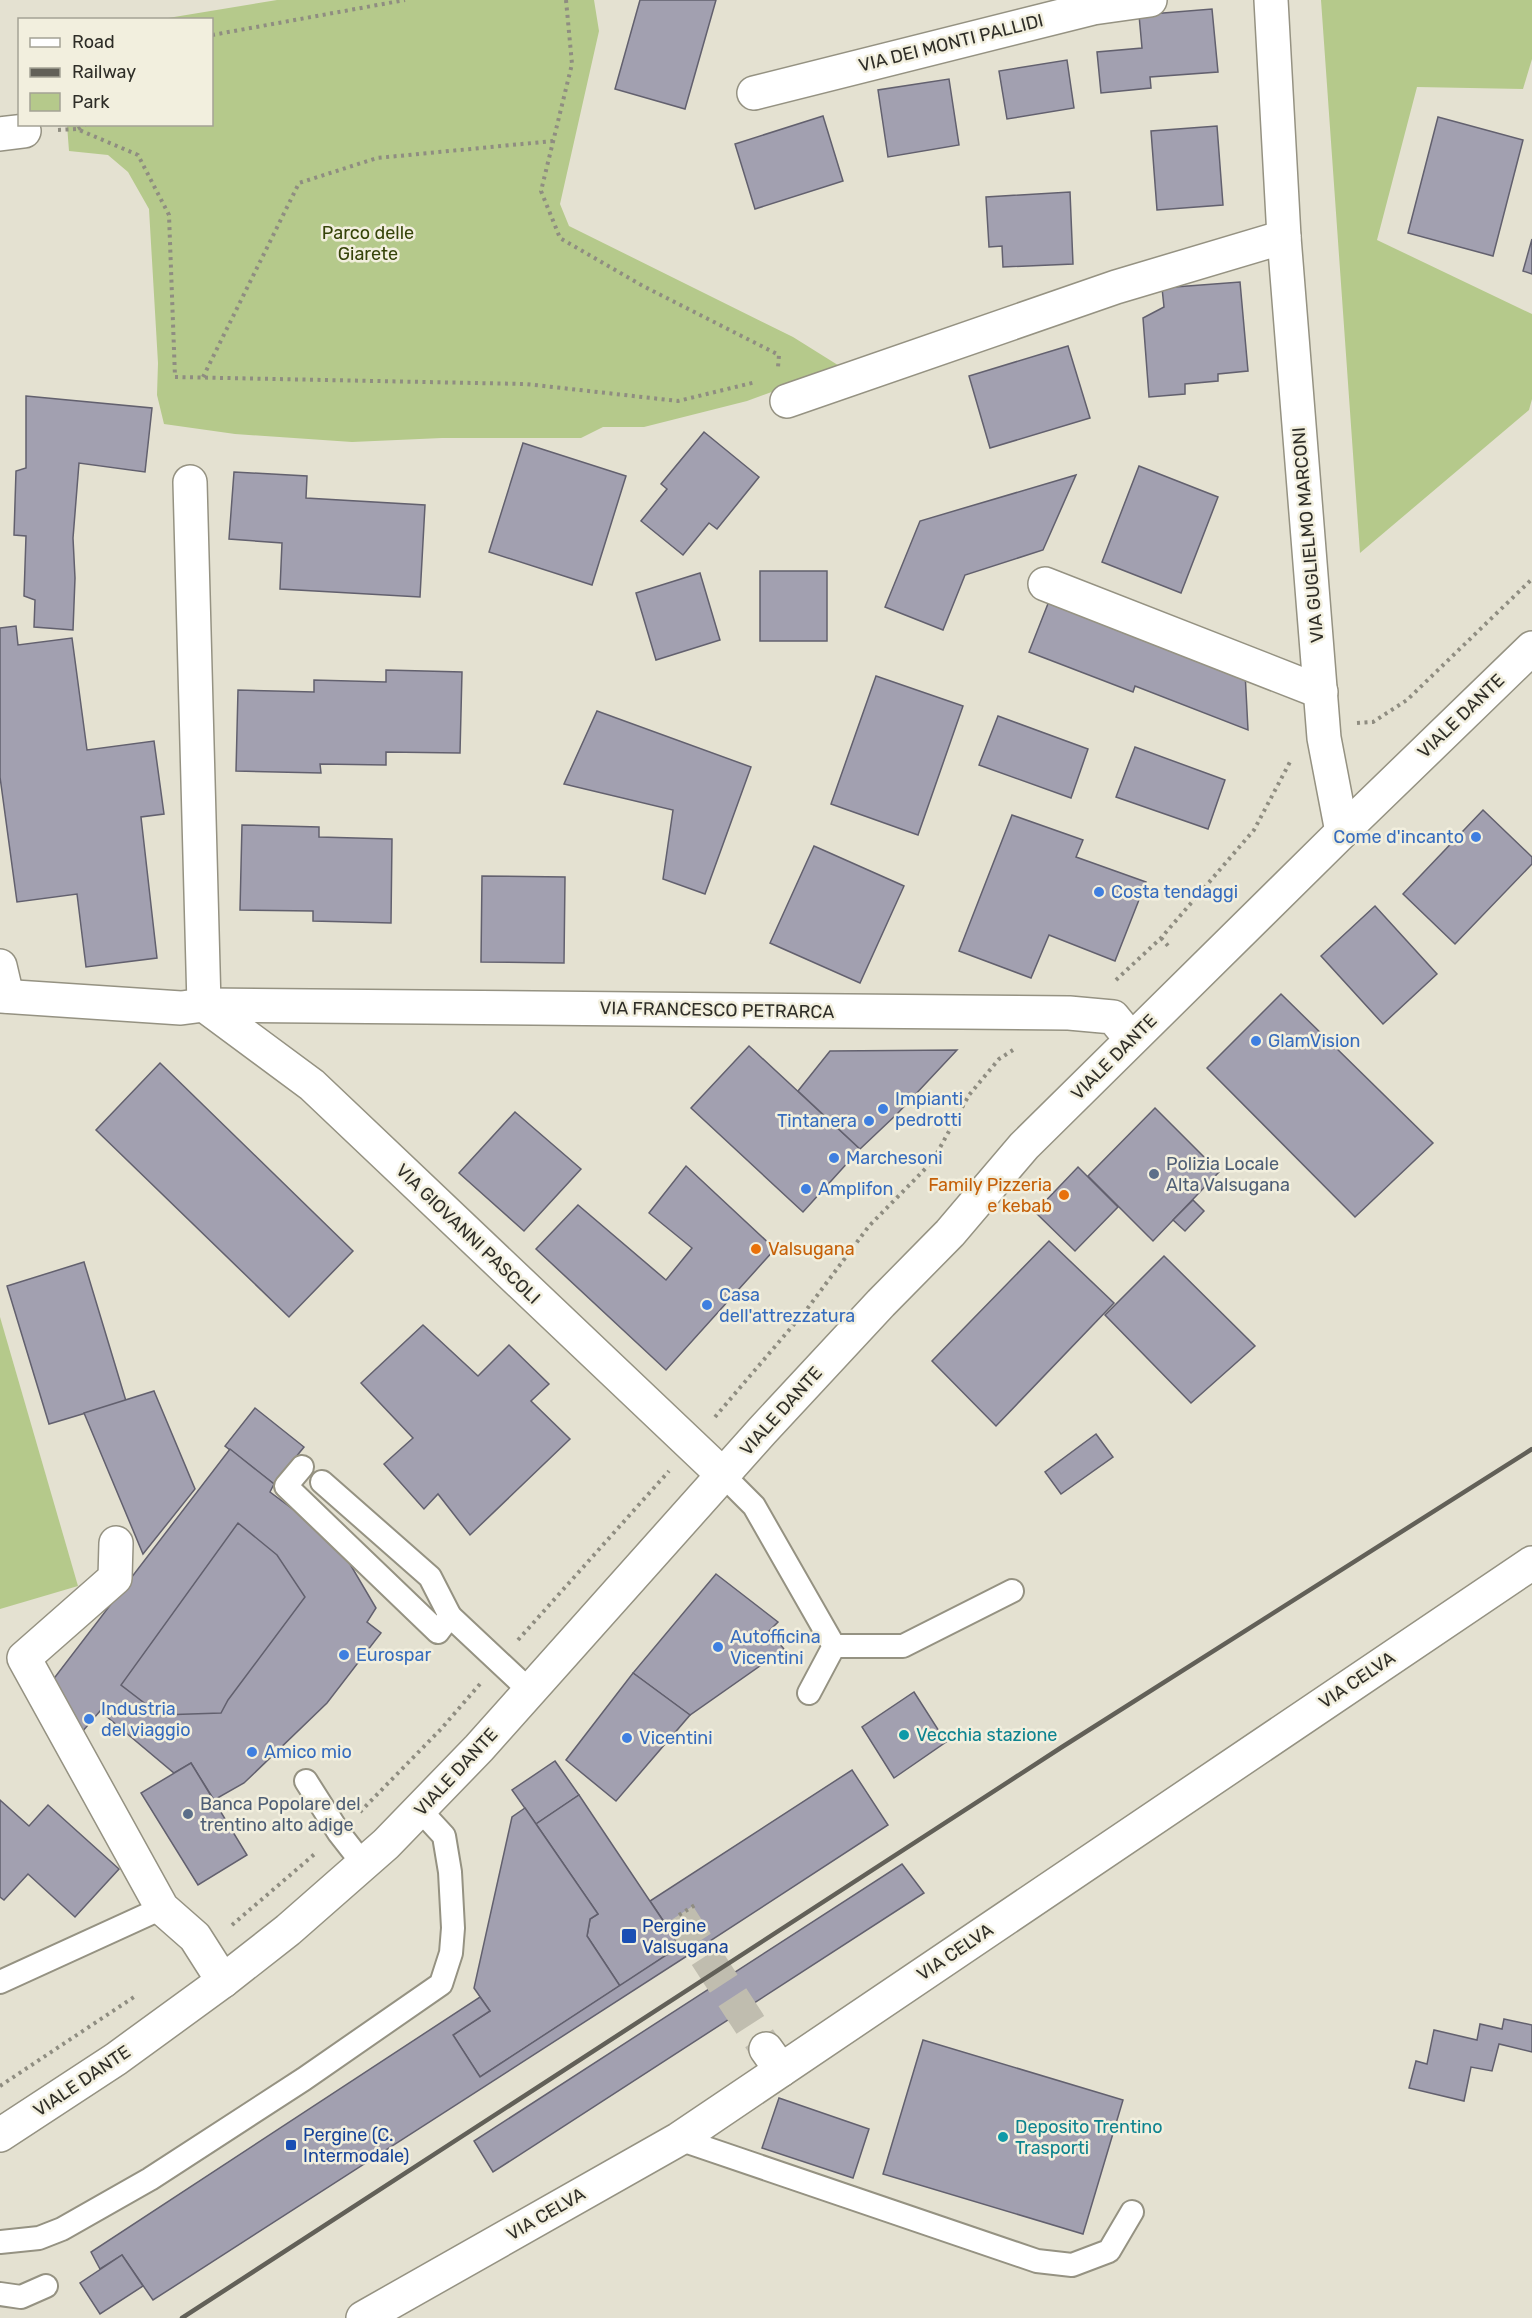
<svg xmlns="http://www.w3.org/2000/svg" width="1532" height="2318" viewBox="0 0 1532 2318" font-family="Rubik,sans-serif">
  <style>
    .green { fill: #b5c98b }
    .building { fill: #a2a0b0; stroke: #62606e; stroke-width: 1.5 }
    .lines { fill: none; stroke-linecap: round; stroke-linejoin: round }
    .pedestrian-tunnel { stroke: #c0bdaf; stroke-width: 33; stroke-dasharray: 33 16; stroke-linecap: butt }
    .service-casing { stroke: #959282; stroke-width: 26 }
    .pedestrian-casing { stroke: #959282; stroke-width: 36 }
    .minor-casing { stroke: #959282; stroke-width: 36 }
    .secondary-casing { stroke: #959282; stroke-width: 36 }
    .path { stroke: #8f8d81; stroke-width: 4; stroke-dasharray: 3 4.5; stroke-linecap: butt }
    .service { stroke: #fff; stroke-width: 22 }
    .pedestrian { stroke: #fff; stroke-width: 33 }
    .minor { stroke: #fff; stroke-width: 33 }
    .secondary { stroke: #fff; stroke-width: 33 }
    .rail { stroke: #626058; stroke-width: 4.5 }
    .shop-dot { fill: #3f7fe0; stroke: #f2efde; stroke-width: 2 }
    .service-dot { fill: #5c6f8a; stroke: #f2efde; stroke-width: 2 }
    .food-dot { fill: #e8710a; stroke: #f2efde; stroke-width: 2 }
    .culture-dot { fill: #0f9aa8; stroke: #f2efde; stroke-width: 2 }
    .transit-dot { fill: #1a4fb4; stroke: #f2efde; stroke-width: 2 }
    .labels { text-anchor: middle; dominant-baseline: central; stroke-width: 5; stroke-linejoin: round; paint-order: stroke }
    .street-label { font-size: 18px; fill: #2f2e28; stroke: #f2efde }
    .park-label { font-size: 18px; fill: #364409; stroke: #f2efde }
    .shop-label { font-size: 18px; fill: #366cbe; stroke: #f2efde; text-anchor: start }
    .service-label { font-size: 18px; fill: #4e5e75; stroke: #f2efde; text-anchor: start }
    .food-label { font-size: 18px; fill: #c56008; stroke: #f2efde; text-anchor: end }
    .culture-label { font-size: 18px; fill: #0d838f; stroke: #f2efde; text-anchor: start }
    .transit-label { font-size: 18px; fill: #164399; stroke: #f2efde; text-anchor: start }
  </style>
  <rect width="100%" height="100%" fill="#e4e1d1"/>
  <g class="green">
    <polygon points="277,0 594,0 599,31 560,204 569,226 793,337 841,367 747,401 644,427 603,427 581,438 442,438 352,442 235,434 164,424 157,395 158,363 149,209 128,172 108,155 69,151 67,125 212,124 212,20 162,19"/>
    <polygon points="1321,0 1532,0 1532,59 1523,89 1417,87 1377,240 1532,314 1532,399 1529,410 1360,553"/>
    <polygon points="0,1317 78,1586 0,1609"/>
  </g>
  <g class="building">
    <polygon points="640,0 716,0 685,109 615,89"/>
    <polygon points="1212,9 1218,72 1150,77 1151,88 1101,93 1097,52 1142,48 1139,15"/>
    <polygon points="1067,60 1074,108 1007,119 999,71"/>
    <polygon points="949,79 959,145 888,157 878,90"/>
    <polygon points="823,116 843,181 755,209 735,144"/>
    <polygon points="1438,117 1523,140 1493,256 1408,233"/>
    <polygon points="1217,126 1223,205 1157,210 1151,131"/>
    <polygon points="1070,192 1073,264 1003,267 1002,246 989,247 986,197"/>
    <polygon points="1532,239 1532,274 1523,271"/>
    <polygon points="1240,282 1248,371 1218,374 1218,381 1185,384 1185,394 1149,397 1143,318 1164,307 1162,288"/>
    <polygon points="1068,346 1090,418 990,448 969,376"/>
    <polygon points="26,396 152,408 145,472 79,463 73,538 75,578 73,630 34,627 35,600 24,596 26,536 14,535 16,471 26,468"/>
    <polygon points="704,432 759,477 717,529 709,523 683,555 641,521 667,489 661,484"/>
    <polygon points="523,443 626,476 592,585 489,552"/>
    <polygon points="1139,466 1218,497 1181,593 1102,562"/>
    <polygon points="234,472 307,476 306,498 425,505 420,597 280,589 282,543 229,539"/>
    <polygon points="1076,475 1043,550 965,575 943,630 885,607 920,521"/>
    <rect x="760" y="571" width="67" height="70"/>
    <polygon points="700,573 720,640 656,660 636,593"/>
    <polygon points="1051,596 1245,672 1248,730 1135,686 1133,692 1029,652"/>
    <polygon points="16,626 18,645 72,638 87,750 154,741 164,814 141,817 157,958 86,967 77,894 17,902 0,777 0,628"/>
    <polygon points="386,670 462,672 460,753 386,752 386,765 320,764 321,773 236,771 238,690 314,692 314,680 386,682"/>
    <polygon points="876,676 963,706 918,835 831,804"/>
    <polygon points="597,711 751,767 705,894 663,879 673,810 564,784"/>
    <polygon points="998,716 1088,749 1071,798 979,765"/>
    <polygon points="1135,747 1225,780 1208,829 1116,797"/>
    <polygon points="1483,810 1532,857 1532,864 1455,944 1403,894"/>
    <polygon points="1012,815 1083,840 1076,857 1146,882 1115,961 1049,935 1031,978 959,951"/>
    <polygon points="242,825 319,827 319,837 392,839 391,923 313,921 313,911 240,910"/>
    <polygon points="814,846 904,886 860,983 770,943"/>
    <polygon points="482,876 565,877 564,963 481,962"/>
    <polygon points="1375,906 1437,974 1383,1024 1321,956"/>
    <polygon points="1281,994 1433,1143 1355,1217 1207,1068"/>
    <polygon points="749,1046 860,1149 803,1212 691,1108"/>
    <polygon points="957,1050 897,1114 860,1149 798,1091 830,1051"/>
    <polygon points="160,1063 353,1251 289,1317 96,1130"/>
    <polygon points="1155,1108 1219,1172 1153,1241 1088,1176"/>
    <polygon points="515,1112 581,1169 524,1231 459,1173"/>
    <polygon points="686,1166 775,1249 666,1370 536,1249 578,1205 666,1280 692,1248 649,1213"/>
    <polygon points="1078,1167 1118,1207 1075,1251 1035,1212"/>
    <polygon points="1193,1200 1204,1211 1185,1231 1173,1220"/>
    <polygon points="1049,1241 1114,1303 996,1426 932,1361"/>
    <polygon points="1164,1256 1255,1346 1191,1403 1105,1315"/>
    <polygon points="84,1262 126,1401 49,1424 7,1286"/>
    <polygon points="423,1325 478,1376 509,1345 549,1384 531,1401 570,1439 470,1535 438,1494 424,1509 384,1464 413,1438 361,1383"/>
    <polygon points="154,1391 195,1489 143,1554 84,1413"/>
    <polygon points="255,1408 304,1447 274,1484 225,1446"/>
    <polygon points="1096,1434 1113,1457 1061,1494 1045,1472"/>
    <polygon points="230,1449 274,1484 270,1492 337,1542 376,1608 367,1622 381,1633 327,1703 244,1783 214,1800 191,1763 174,1773 100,1711 82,1732 52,1681"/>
    <polygon points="238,1523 277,1555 305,1597 228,1700 221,1713 160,1715 121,1685"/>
    <polygon points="716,1574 778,1622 769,1631 784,1649 690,1715 633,1673"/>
    <polygon points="633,1673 690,1715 616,1801 566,1760"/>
    <polygon points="914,1692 946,1742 894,1778 862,1727"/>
    <polygon points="555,1761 579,1795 536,1824 512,1790"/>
    <polygon points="191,1763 247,1855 198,1885 141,1793"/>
    <polygon points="852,1770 888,1825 687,1956 650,1901"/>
    <polygon points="579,1795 680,1946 620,1986 587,1936 590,1919 598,1914 536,1824"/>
    <polygon points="0,1800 29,1826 48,1805 119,1869 75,1917 28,1874 4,1900 0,1897"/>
    <polygon points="525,1808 598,1914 590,1919 587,1936 620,1986 480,2077 453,2035 490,2011 474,1988 512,1817"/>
    <polygon points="902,1864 924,1893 493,2172 474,2141"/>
    <polygon points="680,1946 687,1956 153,2300 122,2255 100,2269 91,2252 480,1997 490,2011 453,2035 480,2077"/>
    <polygon points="1504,2019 1532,2025 1532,2052 1499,2044 1492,2071 1471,2067 1464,2101 1409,2088 1416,2061 1427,2064 1434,2030 1477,2040 1480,2024 1502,2029"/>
    <polygon points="923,2040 1123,2100 1083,2234 883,2174"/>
    <polygon points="779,2098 869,2129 853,2178 762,2148"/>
    <polygon points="122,2255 143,2286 100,2314 80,2283"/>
  </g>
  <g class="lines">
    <polyline class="pedestrian-tunnel" points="679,1915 766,2049"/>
    <defs>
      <g id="service">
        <polyline points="302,1467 286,1486 438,1632 450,1616 530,1691"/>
        <polyline points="723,1475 754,1506 834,1646 809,1693"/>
        <polyline points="322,1482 430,1577 450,1616"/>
        <polyline points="834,1646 903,1646 1012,1591"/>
        <polyline points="306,1781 339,1833 364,1865"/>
        <polyline points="0,1982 162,1908"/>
        <polyline points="679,2139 1037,2261 1072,2265 1109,2251 1132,2212"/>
        <polyline points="0,2242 39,2238 62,2229 150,2179 304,2079 441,1984 451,1953 453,1928 450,1872 444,1836 420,1810"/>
        <polyline points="0,2294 21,2297 46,2286"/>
      </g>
      <polyline id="pedestrian" points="766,2049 781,2070"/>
      <g id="minor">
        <polyline points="1271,0 1284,237 1324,738 1342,832"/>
        <polyline points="754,93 1093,8 1150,0"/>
        <polyline points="0,134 24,131"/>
        <polyline points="787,401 1116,287 1284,237"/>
        <polyline points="190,482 204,1005"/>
        <polyline points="1045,584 1321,692"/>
        <polyline points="0,966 7,996"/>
        <polyline points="0,996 181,1008 204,1005 1069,1013 1113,1017 1131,1039"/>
        <polyline points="204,1005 312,1085 723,1475"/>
        <polyline points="116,1543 115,1578 24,1658 162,1908 195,1937 223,1981"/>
        <polyline points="363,2318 679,2139 1532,1563"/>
      </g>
      <polyline id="secondary" points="0,2135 116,2059 223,1981 288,1930 386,1844 479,1748 762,1431 881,1303 950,1233 1024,1146 1342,832 1532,648"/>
    </defs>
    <use href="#service" class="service-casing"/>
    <use href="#pedestrian" class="pedestrian-casing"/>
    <use href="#minor" class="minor-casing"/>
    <use href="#secondary" class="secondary-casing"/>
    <g class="path">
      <polyline points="566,0 572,64 541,191 560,238 643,286 779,355 778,367"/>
      <polyline points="212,35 405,0"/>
      <polyline points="78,129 86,124"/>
      <polyline points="58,130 77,129 138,155 169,215 175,377 526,384 678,401 756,382"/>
      <polyline points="203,377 299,183 377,158 553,141"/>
      <polyline points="1357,723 1373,722 1407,700 1532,579"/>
      <polyline points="1161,938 1171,949"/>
      <polyline points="1116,980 1161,938 1254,830 1291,760"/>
      <polyline points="715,1417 807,1309 869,1226 932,1162 969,1095 999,1059 1013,1050"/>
      <polyline points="518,1640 669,1471"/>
      <polyline points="360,1812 441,1729 480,1684"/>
      <polyline points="679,1915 695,1905"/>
      <polyline points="232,1925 317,1852"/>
      <polyline points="0,2086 134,1997"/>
    </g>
    <use href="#service" class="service"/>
    <use href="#pedestrian" class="pedestrian"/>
    <use href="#minor" class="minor"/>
    <use href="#secondary" class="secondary"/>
    <polyline class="rail" points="182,2318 1062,1747 1532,1449"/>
  </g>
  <g class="shop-dot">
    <circle cx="1476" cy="837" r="6"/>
    <circle cx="1099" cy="892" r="6"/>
    <circle cx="1256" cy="1041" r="6"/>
    <circle cx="883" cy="1109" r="6"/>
    <circle cx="869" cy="1121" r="6"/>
    <circle cx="834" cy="1158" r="6"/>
    <circle cx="806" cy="1189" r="6"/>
    <circle cx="707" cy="1305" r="6"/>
    <circle cx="718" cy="1647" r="6"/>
    <circle cx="344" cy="1655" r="6"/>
    <circle cx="89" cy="1719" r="6"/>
    <circle cx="627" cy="1738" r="6"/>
    <circle cx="252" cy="1752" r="6"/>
  </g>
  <g class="service-dot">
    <circle cx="1154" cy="1174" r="6"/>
    <circle cx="188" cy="1814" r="6"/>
  </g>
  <g class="food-dot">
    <circle cx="1064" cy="1195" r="6"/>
    <circle cx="756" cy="1249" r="6"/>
  </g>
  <g class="culture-dot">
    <circle cx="904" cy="1735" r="6"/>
    <circle cx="1003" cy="2137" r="6"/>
  </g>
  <g class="transit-dot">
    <rect x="621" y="1928" width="16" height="16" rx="3"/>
    <rect x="285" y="2139" width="12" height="12" rx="3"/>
  </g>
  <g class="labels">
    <g class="street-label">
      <text transform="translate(951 43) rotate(-14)">VIA DEI MONTI PALLIDI</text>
      <text transform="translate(1308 535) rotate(-95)">VIA GUGLIELMO MARCONI</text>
      <text transform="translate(1461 716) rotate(-44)">VIALE DANTE</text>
      <text transform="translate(717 1010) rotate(1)">VIA FRANCESCO PETRARCA</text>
      <text transform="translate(1114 1057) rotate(-45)">VIALE DANTE</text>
      <text transform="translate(468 1234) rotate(44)">VIA GIOVANNI PASCOLI</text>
      <text transform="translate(781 1411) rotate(-48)">VIALE DANTE</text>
      <text transform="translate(1357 1680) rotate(-34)">VIA CELVA</text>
      <text transform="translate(456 1772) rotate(-47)">VIALE DANTE</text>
      <text transform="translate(955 1952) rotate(-34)">VIA CELVA</text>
      <text transform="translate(82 2081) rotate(-34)">VIALE DANTE</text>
      <text transform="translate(546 2214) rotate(-30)">VIA CELVA</text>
    </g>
    <g class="park-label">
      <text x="368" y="233">Parco delle<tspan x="368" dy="21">Giarete</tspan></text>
    </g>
    <g class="shop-label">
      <text x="1464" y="837" text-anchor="end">Come d'incanto</text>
      <text x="1111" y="892">Costa tendaggi</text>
      <text x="1268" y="1041">GlamVision</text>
      <text x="895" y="1099">Impianti<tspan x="895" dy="21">pedrotti</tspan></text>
      <text x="857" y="1121" text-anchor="end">Tintanera</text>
      <text x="846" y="1158">Marchesoni</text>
      <text x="818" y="1189">Amplifon</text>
      <text x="719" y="1295">Casa<tspan x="719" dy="21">dell'attrezzatura</tspan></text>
      <text x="730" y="1637">Autofficina<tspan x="730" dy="21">Vicentini</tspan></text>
      <text x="356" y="1655">Eurospar</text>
      <text x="101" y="1709">Industria<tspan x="101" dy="21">del viaggio</tspan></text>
      <text x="639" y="1738">Vicentini</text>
      <text x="264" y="1752">Amico mio</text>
    </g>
    <g class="service-label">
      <text x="1166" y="1164">Polizia Locale<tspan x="1166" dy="21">Alta Valsugana</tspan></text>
      <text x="200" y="1804">Banca Popolare del<tspan x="200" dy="21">trentino alto adige</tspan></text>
    </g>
    <g class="food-label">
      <text x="1052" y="1185">Family Pizzeria<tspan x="1052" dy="21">e kebab</tspan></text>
      <text x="768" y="1249" text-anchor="start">Valsugana</text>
    </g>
    <g class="culture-label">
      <text x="916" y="1735">Vecchia stazione</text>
      <text x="1015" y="2127">Deposito Trentino<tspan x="1015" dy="21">Trasporti</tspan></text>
    </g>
    <g class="transit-label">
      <text x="642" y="1926">Pergine<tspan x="642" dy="21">Valsugana</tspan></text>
      <text x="303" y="2135">Pergine (C.<tspan x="303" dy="21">Intermodale)</tspan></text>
    </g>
  </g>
  <rect x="18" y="18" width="195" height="108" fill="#f2efde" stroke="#a4a295" stroke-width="1.5"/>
  <rect x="30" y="38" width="30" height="9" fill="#ffffff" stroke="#a4a295" stroke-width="1.5"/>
  <text x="72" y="48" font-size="18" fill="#2f2e28">Road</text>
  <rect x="30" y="68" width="30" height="9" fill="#626058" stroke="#a4a295" stroke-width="1.5"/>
  <text x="72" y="78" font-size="18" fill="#2f2e28">Railway</text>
  <rect x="30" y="93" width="30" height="18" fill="#b5c98b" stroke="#a4a295" stroke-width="1.5"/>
  <text x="72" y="108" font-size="18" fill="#2f2e28">Park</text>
</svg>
